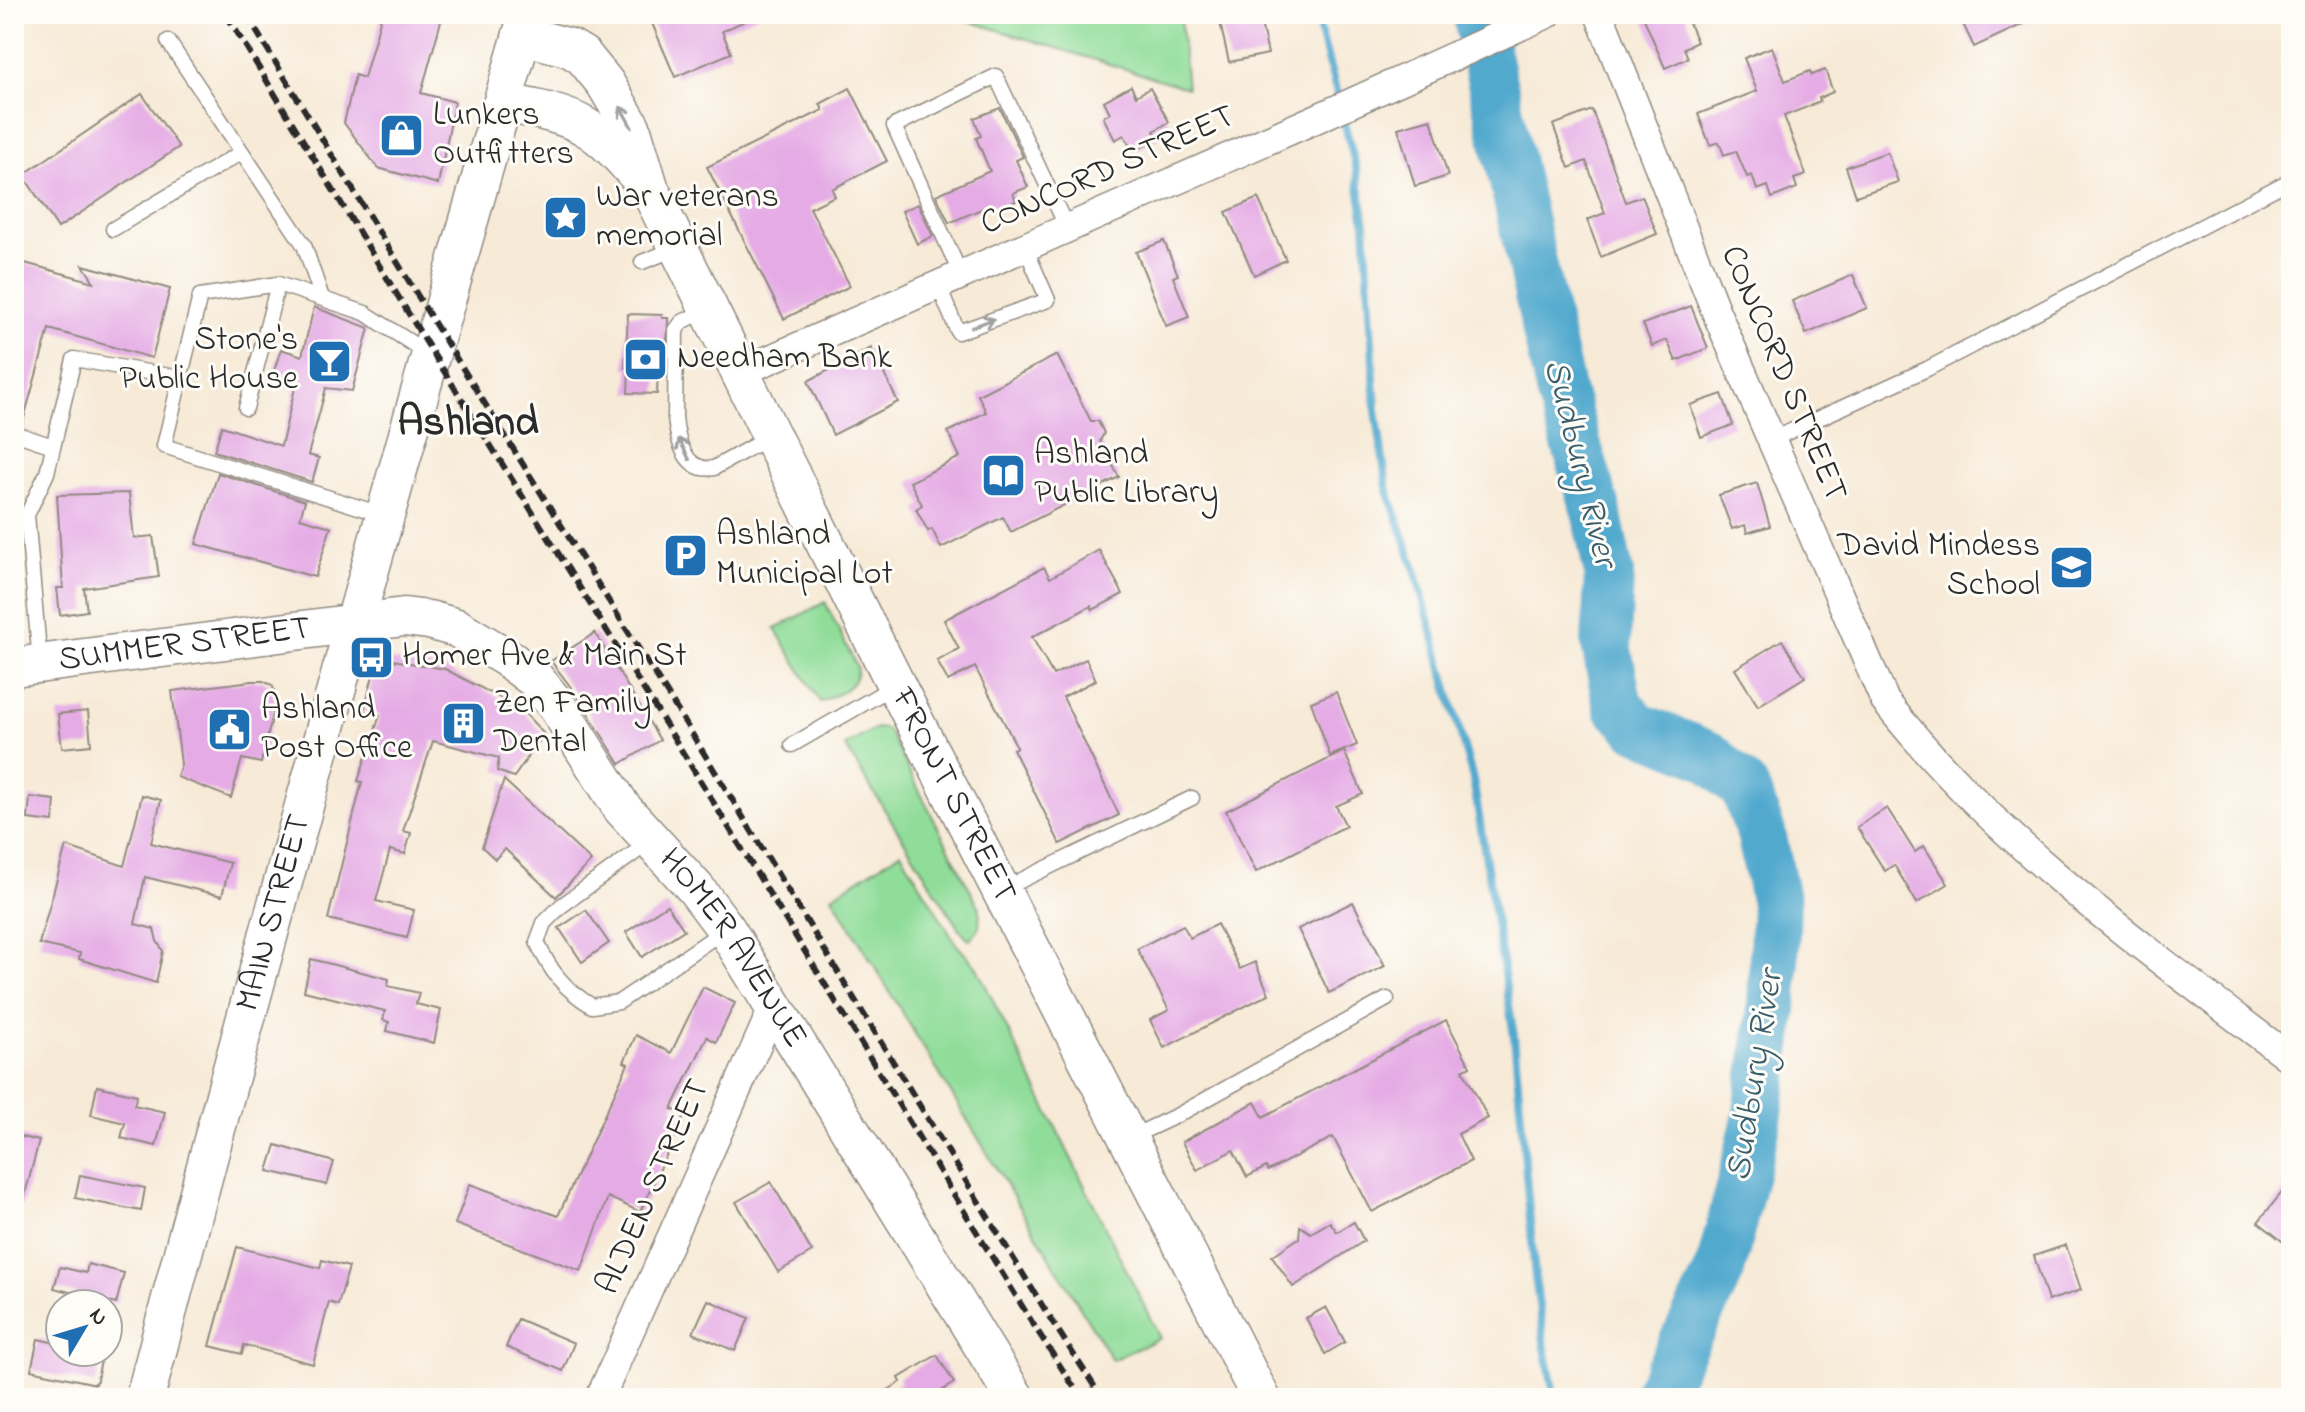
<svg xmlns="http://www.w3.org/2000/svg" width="2305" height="1412" viewBox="0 0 2305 1412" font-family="'Indie Flower',sans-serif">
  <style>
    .green { fill: #90dd9a; stroke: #5e8462; stroke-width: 2 }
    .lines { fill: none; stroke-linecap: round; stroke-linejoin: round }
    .stream { stroke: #51a9ce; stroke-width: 8 }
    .river { stroke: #51a9ce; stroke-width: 50 }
    .building { fill: #e5abe5 }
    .lane-casing { stroke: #918a81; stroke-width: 17 }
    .street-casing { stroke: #918a81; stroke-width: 31 }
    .secondary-casing { stroke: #918a81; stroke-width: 41 }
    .lane { stroke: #fff; stroke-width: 14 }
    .street { stroke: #fff; stroke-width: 28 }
    .secondary { stroke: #fff; stroke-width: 38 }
    .rail { stroke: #2b2b2b; stroke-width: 6; stroke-dasharray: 12 6; stroke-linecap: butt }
    .oneway { stroke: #a0a0a0 }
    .labels { text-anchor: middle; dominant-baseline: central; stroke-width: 6; stroke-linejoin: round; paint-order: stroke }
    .poi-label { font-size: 34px; fill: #2b2b2b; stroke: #fdfcf7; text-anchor: start }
    .street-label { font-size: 34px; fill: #2b2b2b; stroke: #fdfcf7 }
    .water-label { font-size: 36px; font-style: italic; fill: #3a5d6c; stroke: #fdfcf7 }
    .district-label { font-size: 42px; font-weight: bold; fill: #2b2b2b; stroke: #fdfcf7 }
  </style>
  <rect width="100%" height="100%" fill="#fdfcf7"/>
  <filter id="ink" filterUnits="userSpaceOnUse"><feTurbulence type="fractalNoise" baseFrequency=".0125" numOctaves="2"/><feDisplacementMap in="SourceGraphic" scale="16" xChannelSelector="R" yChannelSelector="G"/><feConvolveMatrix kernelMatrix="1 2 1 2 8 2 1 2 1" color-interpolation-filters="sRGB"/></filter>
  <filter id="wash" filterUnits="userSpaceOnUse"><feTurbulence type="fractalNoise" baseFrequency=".006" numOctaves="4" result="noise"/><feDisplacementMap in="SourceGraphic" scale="32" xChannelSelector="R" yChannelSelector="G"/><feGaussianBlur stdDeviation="1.8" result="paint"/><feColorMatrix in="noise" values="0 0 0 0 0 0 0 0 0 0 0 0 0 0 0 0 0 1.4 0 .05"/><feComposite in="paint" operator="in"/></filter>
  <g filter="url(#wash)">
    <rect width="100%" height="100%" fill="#f7ead7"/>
    <g class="green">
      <polygon points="946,14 1180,14 1187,88"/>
      <path d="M 825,602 L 857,667 C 858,688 836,695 820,702 L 775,629 Z"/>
      <polygon points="876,728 885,729 889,732 980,909 979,928 970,940 959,929 845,746"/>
      <polygon points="901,852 956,944 976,966 1160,1338 1112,1360 832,896"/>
    </g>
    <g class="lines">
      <polyline class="stream" points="1316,14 1356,167 1365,224 1376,410 1387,488 1414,566 1473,779 1514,1036 1535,1277 1545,1348 1555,1398"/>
      <polyline class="river" points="1477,14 1561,394 1595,506 1609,574 1606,645 1618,706 1638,727 1709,756 1745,789 1761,833 1776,903 1772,1009 1757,1120 1720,1270 1656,1398"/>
    </g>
    <g id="blocks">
      <g class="building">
        <polygon points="382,14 443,14 421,93 455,102 438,184 378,168 344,123 355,75 364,78"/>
        <polygon points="648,14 761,14 722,31 731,53 675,77"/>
        <polygon points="1218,14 1259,14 1268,54 1229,62"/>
        <polygon points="1642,14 1685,14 1697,42 1684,48 1688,58 1665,68"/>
        <polygon points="1984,14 2045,14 1974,47 1963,24"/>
        <polygon points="1772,47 1785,81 1810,71 1812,75 1825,70 1833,92 1819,98 1820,102 1784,116 1806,175 1794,179 1797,188 1772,198 1768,186 1757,190 1752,175 1747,177 1736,151 1724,155 1719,142 1710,145 1698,114 1757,91 1744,58"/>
        <polygon points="1131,86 1136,96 1150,88 1169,122 1154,131 1159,138 1133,152 1124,135 1115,140 1103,117 1110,113 1104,101"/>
        <polygon points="850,88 887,161 832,189 835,196 810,208 850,286 784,319 707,167 823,110 820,104"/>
        <polygon points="142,94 179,147 58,228 23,175"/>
        <polygon points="1000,108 1023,157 1016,160 1028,187 1013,193 1016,201 996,209 993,204 949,223 936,195 990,171 976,138 981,136 974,118"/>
        <polygon points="1592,110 1626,202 1642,196 1657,234 1601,257 1587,220 1605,213 1586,161 1569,168 1553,125"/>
        <polygon points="1431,119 1448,176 1415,186 1398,128"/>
        <polygon points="1887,152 1898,182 1856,196 1846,167"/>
        <polygon points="1258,198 1286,260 1254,275 1226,212"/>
        <polygon points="918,204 933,236 917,244 902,211"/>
        <polygon points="1164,241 1178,275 1173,277 1189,317 1166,326 1136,252"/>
        <polygon points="14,260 94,282 83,265 170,289 152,358 49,329 22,425 14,423"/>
        <polygon points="1853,275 1867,308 1806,334 1792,301"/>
        <polygon points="1691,306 1708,348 1676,361 1667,340 1652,346 1643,324"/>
        <polygon points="314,307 369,328 352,391 326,388 308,455 319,458 312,482 214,451 222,426 281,446 295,388 271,380 281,349 302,356"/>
        <polygon points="628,314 662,315 662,318 668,318 666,371 658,370 657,394 628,393 629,368 625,368"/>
        <polygon points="871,348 898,402 833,435 808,381"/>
        <polygon points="1057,355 1091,421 1098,421 1104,433 1100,441 1119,477 1011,532 1003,517 941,548 932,529 928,531 916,509 922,505 910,482 960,457 948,432 986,412 978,395"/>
        <polygon points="1722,394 1733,425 1701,437 1690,405"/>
        <polygon points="218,473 305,501 300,518 331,527 315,577 196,544"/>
        <polygon points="1757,483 1770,526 1747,533 1745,525 1732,529 1719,495"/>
        <polygon points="129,493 134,538 153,536 159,577 84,588 87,611 60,615 57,588 63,588 57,495"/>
        <polygon points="1099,550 1123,594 1093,610 1091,606 1032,637 1053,675 1086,659 1096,680 1063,697 1119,815 1060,844 1013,749 1017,747 975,667 948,681 937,661 959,649 944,620 1044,567 1050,578"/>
        <polygon points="595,633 660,740 620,764 576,694 551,661"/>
        <polygon points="1782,640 1805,677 1758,706 1735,669"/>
        <polygon points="381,658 445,669 521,709 544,734 514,777 497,771 499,758 433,741 403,831 411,833 405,854 390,850 376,901 414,910 407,938 328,919 362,782 358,781 380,715 364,711 374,671"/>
        <polygon points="252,681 263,681 272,685 277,697 261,763 242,759 231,798 177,777 181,764 172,691"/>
        <polygon points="1336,692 1357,745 1330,756 1311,702"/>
        <polygon points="88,711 91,745 62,748 58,714"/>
        <polygon points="1344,751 1363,794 1336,806 1346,826 1256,872 1226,811"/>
        <polygon points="504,780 591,861 556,897 505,849 495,859 482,847"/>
        <polygon points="142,795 161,800 151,843 230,863 222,896 145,877 135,924 154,929 157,941 163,951 156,983 79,959 80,953 39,944 66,846 124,866"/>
        <polygon points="30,797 55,800 53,822 28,819"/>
        <polygon points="1887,808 1915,852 1924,846 1948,884 1917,903 1894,865 1885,871 1857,827"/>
        <polygon points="1353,902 1385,966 1329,993 1298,929"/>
        <polygon points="667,905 684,930 642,957 626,932"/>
        <polygon points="586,910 609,943 582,962 559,928"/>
        <polygon points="1217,924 1240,969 1255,962 1269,994 1164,1048 1150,1020 1169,1010 1137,949 1183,925 1190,938"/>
        <polygon points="311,959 389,979 388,986 419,993 416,1004 441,1010 434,1043 387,1031 389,1022 383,1020 385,1011 304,991"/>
        <polygon points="703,987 735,1003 716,1042 707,1037 672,1109 685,1115 640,1212 608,1197 581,1271 455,1224 470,1184 558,1216 628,1064 624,1062 636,1035 671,1053"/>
        <polygon points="1446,1020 1470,1066 1463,1070 1488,1118 1458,1134 1471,1161 1372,1212 1333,1137 1268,1171 1266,1167 1247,1177 1233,1150 1197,1170 1182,1142 1255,1102 1263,1117"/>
        <polygon points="97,1086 137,1095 134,1105 165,1112 156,1146 121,1138 125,1123 91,1115"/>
        <polygon points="14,1135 39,1141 22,1206 14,1205"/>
        <polygon points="276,1145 334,1162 327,1185 268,1171"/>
        <polygon points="80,1175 145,1188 141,1211 75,1198"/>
        <polygon points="2291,1181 2291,1248 2258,1222"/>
        <polygon points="771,1182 812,1252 778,1272 736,1202"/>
        <polygon points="1330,1222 1337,1232 1354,1222 1364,1241 1293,1287 1272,1256 1299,1238 1300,1226 1311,1233"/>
        <polygon points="2066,1245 2081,1290 2048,1301 2034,1256"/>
        <polygon points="237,1247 320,1268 322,1260 349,1267 338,1305 329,1302 313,1364 244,1345 242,1354 210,1346"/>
        <polygon points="88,1264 124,1273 116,1304 54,1288 60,1267 86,1273"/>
        <polygon points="708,1300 749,1318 735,1351 693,1333"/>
        <polygon points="1326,1307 1345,1342 1325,1354 1306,1318"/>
        <polygon points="518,1319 574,1343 563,1371 506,1347"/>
        <polygon points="38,1339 60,1344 60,1352 103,1352 96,1384 31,1370"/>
        <polygon points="937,1355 954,1383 930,1398 875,1398 901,1382 899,1378"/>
      </g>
    </g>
  </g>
  <g filter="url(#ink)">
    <use href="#blocks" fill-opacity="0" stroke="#918a81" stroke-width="2"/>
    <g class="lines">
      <defs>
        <g id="lane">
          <polyline points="168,41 304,245 322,298"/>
          <polyline points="113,229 242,152"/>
          <polyline points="642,262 675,249"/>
          <polyline points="961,275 894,126 996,76 1067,228"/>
          <polyline points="278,284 200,296 164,446 384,515"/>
          <polyline points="938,285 958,332 1048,300 1025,247"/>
          <path d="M 706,310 L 682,322 L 676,330 L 675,417 C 677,440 685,473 714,468 L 771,436"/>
          <polyline points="246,408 278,284 365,313 427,353"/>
          <polyline points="14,433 53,446"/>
          <polyline points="1771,440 1927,369 2291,180"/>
          <polyline points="40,663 27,515 47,473 74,359 181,378"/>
          <polyline points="792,745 896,685"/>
          <path d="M 651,841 L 561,906 L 544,923 L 537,942 C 550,971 564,989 592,1006 L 619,1002 L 726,929"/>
          <polyline points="1001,890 1192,798"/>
          <polyline points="1131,1137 1178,1115 1387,999"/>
        </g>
        <g id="street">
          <path d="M 1599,14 L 1716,312 L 1885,701 C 1996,843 2148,951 2291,1059"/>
          <polyline points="741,372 1320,117 1547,14"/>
          <polyline points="600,1398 774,1006"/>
        </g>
        <g id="secondary">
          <path id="s1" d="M 522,35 L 570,48 L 583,56 L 605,83 L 631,127 L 650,190 L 771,435 L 900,693 L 1261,1398"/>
          <path d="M 504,103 C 582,117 594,124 646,185"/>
          <path id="s2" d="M 14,667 L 404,617 L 429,620 L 457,628 L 507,658 L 535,679 L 557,706 L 622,808 L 696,889 L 726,929 L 1015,1398"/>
          <path id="s3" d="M 145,1398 C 265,935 396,474 528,14"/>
        </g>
      </defs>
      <use href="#lane" class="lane-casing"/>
      <use href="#street" class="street-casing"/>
      <use href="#secondary" class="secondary-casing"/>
      <use href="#lane" class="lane"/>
      <use href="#street" class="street"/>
      <use href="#secondary" class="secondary"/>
      <g class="rail">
        <polyline points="226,14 432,352 666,725 1035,1327 1081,1398"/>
        <polyline points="246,14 438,329 681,716 1050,1318 1102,1398"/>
      </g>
    </g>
    <defs><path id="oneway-shaft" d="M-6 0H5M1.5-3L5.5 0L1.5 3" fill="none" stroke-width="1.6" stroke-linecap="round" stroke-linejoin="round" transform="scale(2)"/></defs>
    <g class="oneway">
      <use href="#oneway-shaft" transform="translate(626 117) rotate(-119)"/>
      <use href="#oneway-shaft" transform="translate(983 323) rotate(-20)"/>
      <use href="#oneway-shaft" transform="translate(684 449) rotate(-117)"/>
    </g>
  </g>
  <defs>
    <symbol id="shop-square" viewBox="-11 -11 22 22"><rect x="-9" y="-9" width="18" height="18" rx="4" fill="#1f6fb2" stroke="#fdfcf7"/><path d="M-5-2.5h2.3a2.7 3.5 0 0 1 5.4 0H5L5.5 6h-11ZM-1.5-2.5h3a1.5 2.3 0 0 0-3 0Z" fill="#fff"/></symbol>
    <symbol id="sight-square" viewBox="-11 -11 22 22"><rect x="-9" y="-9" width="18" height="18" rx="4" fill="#1f6fb2" stroke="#fdfcf7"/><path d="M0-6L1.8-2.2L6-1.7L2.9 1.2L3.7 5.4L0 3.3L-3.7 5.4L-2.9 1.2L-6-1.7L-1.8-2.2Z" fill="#fff"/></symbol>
    <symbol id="bank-square" viewBox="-11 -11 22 22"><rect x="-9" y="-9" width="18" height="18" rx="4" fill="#1f6fb2" stroke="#fdfcf7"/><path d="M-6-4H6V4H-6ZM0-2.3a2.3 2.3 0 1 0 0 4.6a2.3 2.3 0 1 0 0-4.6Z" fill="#fff"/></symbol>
    <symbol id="bar-square" viewBox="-11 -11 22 22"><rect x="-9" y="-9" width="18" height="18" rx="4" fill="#1f6fb2" stroke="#fdfcf7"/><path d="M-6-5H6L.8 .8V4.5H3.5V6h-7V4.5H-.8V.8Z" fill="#fff"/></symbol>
    <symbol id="library-square" viewBox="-11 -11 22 22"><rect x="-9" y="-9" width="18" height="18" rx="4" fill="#1f6fb2" stroke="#fdfcf7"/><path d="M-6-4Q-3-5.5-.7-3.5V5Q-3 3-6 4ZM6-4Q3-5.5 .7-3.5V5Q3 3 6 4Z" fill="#fff"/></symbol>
    <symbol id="parking-square" viewBox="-11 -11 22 22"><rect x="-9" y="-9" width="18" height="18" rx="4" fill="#1f6fb2" stroke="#fdfcf7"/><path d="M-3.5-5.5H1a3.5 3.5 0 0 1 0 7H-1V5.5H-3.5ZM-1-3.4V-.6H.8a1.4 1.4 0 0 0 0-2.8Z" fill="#fff"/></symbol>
    <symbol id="school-square" viewBox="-11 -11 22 22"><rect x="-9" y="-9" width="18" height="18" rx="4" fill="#1f6fb2" stroke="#fdfcf7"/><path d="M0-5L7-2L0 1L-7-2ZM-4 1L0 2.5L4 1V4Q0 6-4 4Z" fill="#fff"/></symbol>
    <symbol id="bus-square" viewBox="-11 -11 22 22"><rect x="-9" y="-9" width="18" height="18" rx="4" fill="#1f6fb2" stroke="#fdfcf7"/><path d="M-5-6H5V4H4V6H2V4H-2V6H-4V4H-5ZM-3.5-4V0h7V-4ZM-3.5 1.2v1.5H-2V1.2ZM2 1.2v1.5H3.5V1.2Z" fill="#fff"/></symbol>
    <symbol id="building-square" viewBox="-11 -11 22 22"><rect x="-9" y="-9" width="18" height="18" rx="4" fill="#1f6fb2" stroke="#fdfcf7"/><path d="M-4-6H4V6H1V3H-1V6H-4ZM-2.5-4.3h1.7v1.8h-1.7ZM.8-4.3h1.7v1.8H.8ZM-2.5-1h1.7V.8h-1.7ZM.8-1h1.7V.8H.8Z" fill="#fff"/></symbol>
    <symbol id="civic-square" viewBox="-11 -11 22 22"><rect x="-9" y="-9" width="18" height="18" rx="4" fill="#1f6fb2" stroke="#fdfcf7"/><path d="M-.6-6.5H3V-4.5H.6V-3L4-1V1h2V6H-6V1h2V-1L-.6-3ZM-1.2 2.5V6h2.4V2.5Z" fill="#fff"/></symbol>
  </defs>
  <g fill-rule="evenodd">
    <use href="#shop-square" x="376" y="110" width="51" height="51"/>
    <use href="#sight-square" x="540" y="192" width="51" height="51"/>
    <use href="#bank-square" x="620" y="334" width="51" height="51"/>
    <use href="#bar-square" x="304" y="336" width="51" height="51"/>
    <use href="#library-square" x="978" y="450" width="51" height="51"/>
    <use href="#parking-square" x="660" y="530" width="51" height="51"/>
    <use href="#school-square" x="2046" y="542" width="51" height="51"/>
    <use href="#bus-square" x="346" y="632" width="51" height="51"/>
    <use href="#building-square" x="438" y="698" width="51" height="51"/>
    <use href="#civic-square" x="204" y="704" width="51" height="51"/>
  </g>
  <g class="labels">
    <g class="poi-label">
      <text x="433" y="116">Lunkers<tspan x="433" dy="39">Outfitters</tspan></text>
      <text x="596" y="198">War veterans<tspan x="596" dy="39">memorial</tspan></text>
      <text x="298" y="341" text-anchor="end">Stone's<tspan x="298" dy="39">Public House</tspan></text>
      <text x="677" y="359">Needham Bank</text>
      <text x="1034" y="455">Ashland<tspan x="1034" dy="39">Public Library</tspan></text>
      <text x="716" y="536">Ashland<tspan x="716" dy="39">Municipal Lot</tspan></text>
      <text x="2040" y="547" text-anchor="end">David Mindess<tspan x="2040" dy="39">School</tspan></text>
      <text x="402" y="657">Homer Ave &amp; Main St</text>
      <text x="494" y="704">Zen Family<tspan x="494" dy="39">Dental</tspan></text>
      <text x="261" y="710">Ashland<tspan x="261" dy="39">Post Office</tspan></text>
    </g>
    <g class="street-label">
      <text transform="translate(1108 171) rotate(-24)">CONCORD STREET</text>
      <text transform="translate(1783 374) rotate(67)">CONCORD STREET</text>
      <text stroke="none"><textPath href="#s2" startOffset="172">SUMMER STREET</textPath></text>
      <text stroke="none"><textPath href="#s1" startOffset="894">FRONT STREET</textPath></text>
      <text stroke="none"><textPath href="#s3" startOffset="502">MAIN STREET</textPath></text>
      <text stroke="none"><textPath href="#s2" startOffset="876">HOMER AVENUE</textPath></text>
      <text transform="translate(654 1187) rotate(-66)">ALDEN STREET</text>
    </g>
    <g class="water-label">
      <text transform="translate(1579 463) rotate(76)">Sudbury River</text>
      <text transform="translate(1756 1076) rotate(-81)">Sudbury River</text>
    </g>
    <g class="district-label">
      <text x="468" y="423">Ashland</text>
    </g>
  </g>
  <rect width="2305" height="1412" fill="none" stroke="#fdfcf7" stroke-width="48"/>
  <g transform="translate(84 1328) rotate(52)"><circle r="38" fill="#fdfcf7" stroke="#a9a8a5" stroke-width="2"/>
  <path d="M0-6L14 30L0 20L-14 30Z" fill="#1f6fb2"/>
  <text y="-12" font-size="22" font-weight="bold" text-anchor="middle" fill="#2b2b2b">N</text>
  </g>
</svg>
